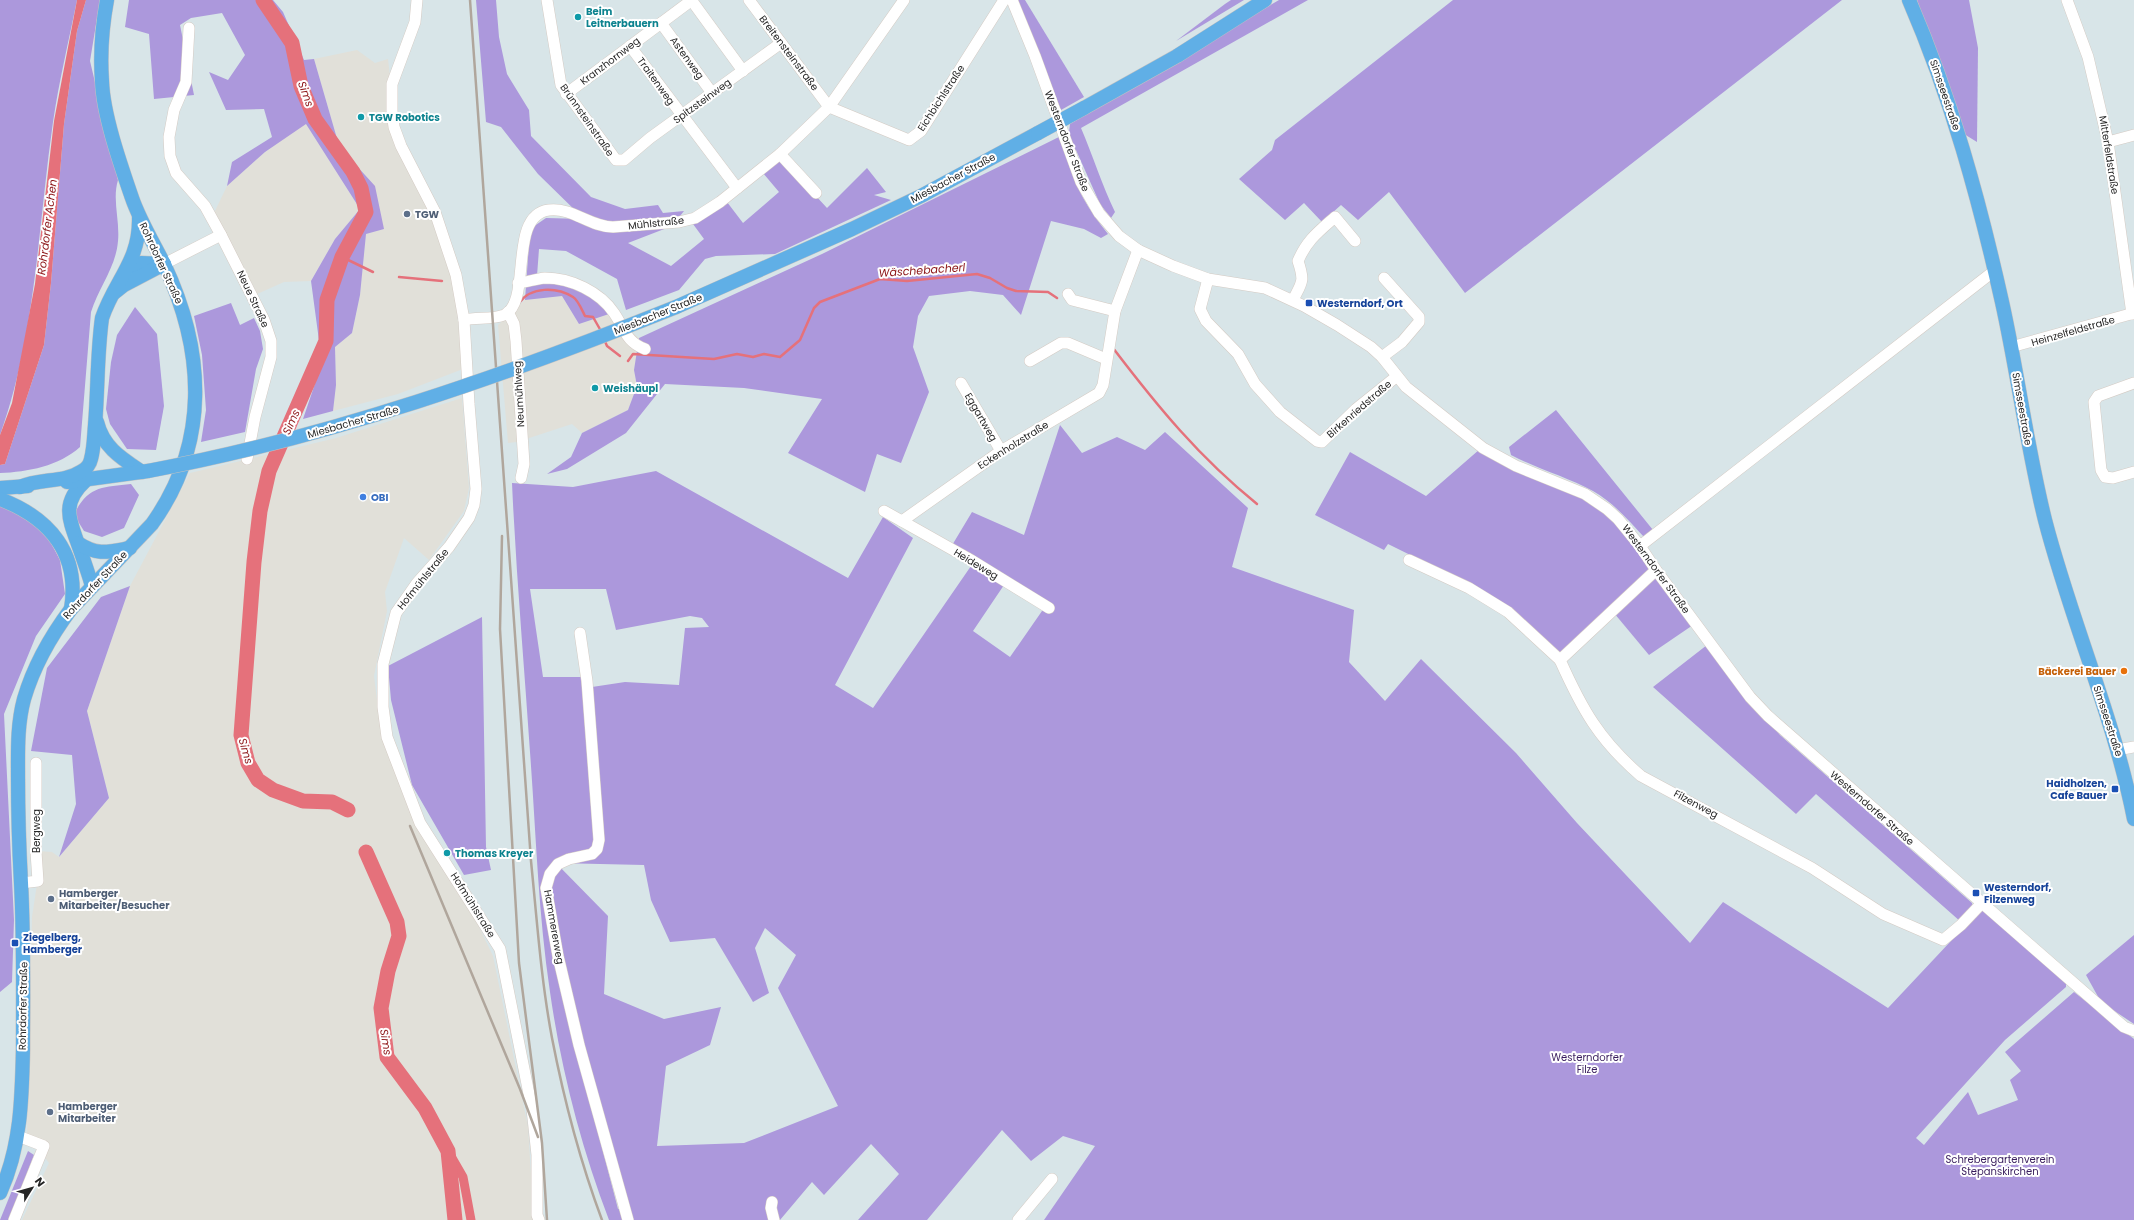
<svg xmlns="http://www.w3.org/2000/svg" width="2134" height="1220" viewBox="0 0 2134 1220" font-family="Poppins,sans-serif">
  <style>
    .industrial { fill: #e1e0d9 }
    .green { fill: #ac98dc; fill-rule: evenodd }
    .water { fill: #e5717b }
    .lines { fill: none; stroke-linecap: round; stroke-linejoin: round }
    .stream { stroke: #e5717b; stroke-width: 2.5 }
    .canal { stroke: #e5717b; stroke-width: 9 }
    .river { stroke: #e5717b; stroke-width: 15 }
    .minor-casing { stroke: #d4cbc4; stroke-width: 12 }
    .major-casing { stroke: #c2c2c2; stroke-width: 15 }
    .minor { stroke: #fff; stroke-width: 11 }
    .major { stroke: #60afe6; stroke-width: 14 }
    .rail { stroke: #b0a69c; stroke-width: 2.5 }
    .major-bridge-casing { stroke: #c2c2c2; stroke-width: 15; stroke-linecap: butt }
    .major-bridge { stroke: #60afe6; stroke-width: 14 }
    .culture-dot { fill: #0f9aa8; stroke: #fff; stroke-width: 1.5 }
    .service-dot { fill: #5c6f8a; stroke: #fff; stroke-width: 1.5 }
    .transit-dot { fill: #1a4fb4; stroke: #fff; stroke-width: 1.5 }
    .shop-dot { fill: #3f7fe0; stroke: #fff; stroke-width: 1.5 }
    .food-dot { fill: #e8710a; stroke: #fff; stroke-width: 1.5 }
    .labels { text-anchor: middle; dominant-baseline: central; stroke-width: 4; stroke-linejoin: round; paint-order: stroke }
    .culture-label { font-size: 10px; font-weight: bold; fill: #0d838f; stroke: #fff; text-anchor: start }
    .street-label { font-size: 10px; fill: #262626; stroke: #fff }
    .service-label { font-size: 10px; font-weight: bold; fill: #4e5e75; stroke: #fff; text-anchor: start }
    .transit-label { font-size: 10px; font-weight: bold; fill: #164399; stroke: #fff; text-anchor: start }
    .shop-label { font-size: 10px; font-weight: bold; fill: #366cbe; stroke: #fff; text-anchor: start }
    .food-label { font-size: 10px; font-weight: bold; fill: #c56008; stroke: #fff; text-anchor: end }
    .park-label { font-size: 10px; fill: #391d5d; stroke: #fff }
    .water-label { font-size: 11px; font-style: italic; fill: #8c1517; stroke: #fff }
  </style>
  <rect width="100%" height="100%" fill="#d8e5e8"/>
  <g class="industrial">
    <polygon points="357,50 375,63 388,59 396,129 452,265 463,369 398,394 333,411 336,385 335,347 352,333 360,295 366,234 384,229 355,164 338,142 314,59"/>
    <polygon points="306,123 360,209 335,239 311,281 284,282 255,295 214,213 227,186 265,152"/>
    <polygon points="562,296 579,324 609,314 639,338 634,370 637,386 628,410 582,433 572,424 517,442 508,443 498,325 525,300"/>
    <polygon points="462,398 469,488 464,511 429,560 404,538 385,592 387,611 374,676 380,724 384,743 469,906 493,956 528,1127 534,1220 22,1220 49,1163 27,1135 32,917 37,884 38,851 52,852 59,857 109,798 87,711 130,586 190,473 336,438"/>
  </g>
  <g class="green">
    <path d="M 0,0 L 77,0 C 69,40 59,81 53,122 C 38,226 36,335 0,435 Z"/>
    <path d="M 86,0 L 100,0 L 90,61 L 118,180 C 112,200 120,220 118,241 C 116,267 99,287 91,312 L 80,447 C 59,466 28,472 0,473 L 0,465 L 5,464 L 44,345 L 51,283 L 64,124 L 77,31 Z"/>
    <polygon points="129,0 273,0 283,12 304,60 314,59 338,142 355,164 375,186 384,229 366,234 360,295 352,333 335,347 336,385 333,411 303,419 322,363 311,281 335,239 360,209 306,124 265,152 227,186 232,162 272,137 264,109 226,110 209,72 228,80 245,55 222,13 191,18 180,25 194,95 154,99 149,34 125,27"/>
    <polygon points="476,0 496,0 499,37 507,74 529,110 531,136 591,197 625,209 658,205 663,213 684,211 672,226 628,243 671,266 704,239 693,224 727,202 743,223 779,192 763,173 781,158 827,208 867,168 886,192 874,195 891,200 775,254 716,256 705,259 679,290 626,310 617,279 566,251 539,249 537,276 591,295 609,314 579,324 562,296 525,300 530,229 546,218 584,219 538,174 501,127 486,122"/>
    <polygon points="1018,0 1025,0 1084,97 1061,110"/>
    <polygon points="1231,0 1244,0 1176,41 1225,4"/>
    <path d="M 1279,0 L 1308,0 L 1081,128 C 1093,156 1102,185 1115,212 L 1111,218 L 1100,204 L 1076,150 L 1066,155 C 1074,186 1088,209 1108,234 L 1101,238 L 1084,229 L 1051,221 L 1021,315 L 1003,295 L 970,291 L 929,296 L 918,316 L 913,347 L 929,392 L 901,463 L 877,454 L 865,492 L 788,453 L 822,399 L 744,388 L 665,384 L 626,433 L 567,469 L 547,474 L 571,457 L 582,433 L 628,410 L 637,386 L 634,370 L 639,338 L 822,254 L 1069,132 L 1070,124 Z"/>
    <polygon points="1453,0 1842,0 1465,293 1389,192 1358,220 1341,205 1322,222 1304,203 1285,220 1239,179 1272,150 1275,140"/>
    <polygon points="1917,0 1969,0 1978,48 1977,142 1964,134"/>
    <polygon points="231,303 240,325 254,318 260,331 263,349 256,369 245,432 201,442 206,410 202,355 194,316"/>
    <polygon points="135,307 157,334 164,406 156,450 127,449 110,424 106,409 111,362 117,335"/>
    <path d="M 1556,410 L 1653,530 L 1644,537 C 1628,520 1614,503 1593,491 C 1567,477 1538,469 1511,455 L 1509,447 Z"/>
    <path d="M 1060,425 L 1082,453 L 1117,437 L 1145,450 L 1165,432 L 1248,508 L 1232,567 L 1354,610 L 1349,662 L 1385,701 L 1421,659 L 1516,753 L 1577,823 L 1690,943 L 1723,902 L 1888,1008 L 1981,909 L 2066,979 L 2066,987 L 2005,1040 L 1916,1138 L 1924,1145 L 1968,1092 L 1978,1115 L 2018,1100 L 2010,1080 L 2021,1071 L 2005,1052 L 2074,992 L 2134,1039 L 2134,1220 L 1044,1220 L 1095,1146 L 1063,1136 L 1031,1161 L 1002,1130 L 927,1220 L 858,1220 L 899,1174 L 871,1144 L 824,1195 L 812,1182 L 780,1220 L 609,1220 C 581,1147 561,1069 550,992 C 538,912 536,832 530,752 C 524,662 516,573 512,483 L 573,487 L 656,471 L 848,578 L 883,517 L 913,538 L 835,685 L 873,708 L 971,566 L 1004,585 L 973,631 L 1010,657 L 1042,611 L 1049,606 L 951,547 L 972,512 L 1024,535 ZM 530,589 L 606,589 L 616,630 L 690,616 L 702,618 L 709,627 L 685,628 L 679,685 L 625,682 L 592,687 L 584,677 L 543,677 ZM 556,863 L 644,865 L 651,900 L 670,942 L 715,938 L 753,1002 L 769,993 L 755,948 L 765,928 L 796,955 L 778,988 L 838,1106 L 744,1143 L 657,1146 L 666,1066 L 710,1045 L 721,1007 L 664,1019 L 604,994 L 608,916 ZM 593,1113 L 627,1208 L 618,1209 Z"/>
    <polygon points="1480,449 1580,496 1610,516 1651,569 1563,653 1558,654 1467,583 1388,544 1384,550 1315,515 1350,452 1426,496"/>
    <path d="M 131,484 L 139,495 L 124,528 L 102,537 L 84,531 L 74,515 C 87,486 103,487 131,484 Z"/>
    <polygon points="0,506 7,508 43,528 60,560 65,594 36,636 4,714 14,920 12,982 0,992"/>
    <polygon points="1656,578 1693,625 1649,655 1614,613"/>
    <polygon points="130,586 87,711 109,798 59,857 76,804 72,755 31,751 47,668 101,597"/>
    <polygon points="482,617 486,847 491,870 464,875 412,785 391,700 388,666"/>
    <polygon points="1707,645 1780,735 1972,903 1973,908 1961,922 1816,794 1796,814 1653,687"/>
    <polygon points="2134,935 2134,1024 2101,1002 2086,975"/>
    <polygon points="28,1151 34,1155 9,1220 0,1220"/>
  </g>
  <polygon class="water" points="77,0 86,0 77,31 64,124 51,283 44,345 5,464 0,465 0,435 12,403 35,284 54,121"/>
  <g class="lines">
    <g class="stream">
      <polyline points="342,257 373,272"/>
      <polyline points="399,277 442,281"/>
      <path d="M 519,303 C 531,286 557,287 573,297 C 578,300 582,310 585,316 L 593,317 L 601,331"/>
      <polyline points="604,339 607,346 620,356"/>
      <path d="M 1113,348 C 1158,407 1199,457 1257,504"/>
      <polyline points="628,361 633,354 714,359 737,354 753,357 764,354 780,357 800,340 814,308 820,302 880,279 907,281 977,274 990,278 1007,288 1016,291 1048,292 1057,298"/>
    </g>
    <polyline class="canal" points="448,1151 463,1177 471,1220"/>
    <g class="river">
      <polyline points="263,0 292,43 301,86 315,119 353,172 361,188 366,212 342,257 327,300 326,341 269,471 260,511 254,562 241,735 248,763 258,780 273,790 303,801 332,802 348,810"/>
      <polyline points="366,852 397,922 399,936 388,971 381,1008 387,1057 425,1108 448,1151 455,1220"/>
    </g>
    <defs>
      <g id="minor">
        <polyline points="417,0 415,22 392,84 392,111 394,127 401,146 435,212 456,275 464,320 469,404 476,489 474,505 469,518 449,547 417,583 396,613 383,664 383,707 387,737 420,823 500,949 532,1109 537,1155 537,1215 539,1220"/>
        <polyline points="547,0 561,85 616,160 624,160 650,138 781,43"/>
        <polyline points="749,0 829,107 909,140 921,131 1004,0"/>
        <polyline points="1012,0 1035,56 1081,182 1099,213 1119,236 1138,250 1173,266 1208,279 1265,288 1304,306 1337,325 1371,347 1382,357 1406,387 1483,448 1516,466 1585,494 1607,509 1618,519 1640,546 1656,570 1750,697 1768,716 2124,1027 2134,1031"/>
        <polyline points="2067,0 2088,57 2108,142 2132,314"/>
        <polyline points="692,1 743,71"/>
        <polyline points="661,23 712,93"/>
        <polyline points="189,28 186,82 174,110 169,137 170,156 176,173 205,206 221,235 264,320 271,341 271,357 255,417 247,459"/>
        <polyline points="630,46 737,188"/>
        <polyline points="566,94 692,0"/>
        <polyline points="2108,142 2134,135"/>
        <polyline points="780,154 816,193"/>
        <polyline points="164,264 221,235"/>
        <polyline points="1208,279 1200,309 1206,321 1238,354 1255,384 1280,412 1317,441 1322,442 1356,409 1396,377"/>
        <path d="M 518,283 C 527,282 536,279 545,278 C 571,278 600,292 614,313 C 625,329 626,342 645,349"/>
        <polyline points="1068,294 1072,300 1115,311"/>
        <path d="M 1293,300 C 1302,282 1305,282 1298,261 C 1307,240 1318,232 1335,217 L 1355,241"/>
        <polyline points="508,312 514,324 516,341 524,464 521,478"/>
        <path d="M 464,320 C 477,317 492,320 504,315 C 533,302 507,215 549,210 C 572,207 590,227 613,227 L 679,222 L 695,218 L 720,202 L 780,154 L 829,107 L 904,0"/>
        <polyline points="2011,347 2134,313"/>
        <polyline points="1382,357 1402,342 1419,322 1419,317 1384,278"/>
        <polyline points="1030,361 1061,343 1068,343 1106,359"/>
        <polyline points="961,383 1001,451"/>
        <polyline points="2134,383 2098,396 2094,402 2101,470 2105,477 2113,478 2134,472"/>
        <polyline points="884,511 971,560 1049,608"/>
        <polyline points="902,521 1001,451 1099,393 1103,385 1115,311 1138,250"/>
        <polyline points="1640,546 1994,271"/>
        <polyline points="1409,560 1469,588 1508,612 1560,660"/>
        <path d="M 1656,570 L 1560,660 C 1582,709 1599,740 1641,776 L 1812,868 L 1883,914 L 1943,940 L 1961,925 L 1982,903"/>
        <polyline points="580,633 587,681 599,840 597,849 592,854 569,859 558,864 550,874 546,888 558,956 579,1045 628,1220"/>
        <polyline points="2117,750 2134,747"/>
        <polyline points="21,883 38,881 36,852 36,763"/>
        <polyline points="772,1202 771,1208 774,1220"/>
        <polyline points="14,1220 44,1146 18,1136"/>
        <polyline points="1018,1220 1052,1179"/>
      </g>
      <g id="major">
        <path d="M 1909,0 C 1951,97 1979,199 2002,302 C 2018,374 2027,448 2045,520 C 2071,621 2114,717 2134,819"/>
        <polyline points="1084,108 1177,56 1265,0"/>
        <polyline points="129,267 141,263 164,264"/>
        <polyline points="114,293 124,285 164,264"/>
        <polyline points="676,307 852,229 921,196 1038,133"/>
        <path d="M 97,422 C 103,447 121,458 142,472"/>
        <path d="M 86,480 C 62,502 68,517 78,544 C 83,558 88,572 92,586"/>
        <polyline points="67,482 148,471"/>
        <path d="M 20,487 C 40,478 64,483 82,471 C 86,469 90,464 91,459 C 94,448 94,436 95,425 C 98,390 97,354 102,318 C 115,280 140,261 139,218"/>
        <polyline points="0,488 28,486"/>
        <path d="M 0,499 C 50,518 80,554 71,609"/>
        <path d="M 78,543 C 98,556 108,552 130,548"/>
        <path d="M 0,1193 C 21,1147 22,1098 23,1049 C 23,993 24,938 21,883 C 19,847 18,812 18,777 C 18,751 17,725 24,699 C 34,665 50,637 71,609 L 152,524 C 210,443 205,351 164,264 C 153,242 140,221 132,198 C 121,166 103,115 102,81 C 100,54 102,27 107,0"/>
      </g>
    </defs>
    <use href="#minor" class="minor-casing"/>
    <use href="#major" class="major-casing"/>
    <use href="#minor" class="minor"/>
    <use href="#major" class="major"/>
    <g class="rail">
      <path d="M 470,0 L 531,861 C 537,920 541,980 552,1038 C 564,1100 580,1161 602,1220"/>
      <polyline points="502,536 500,629 519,963 542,1143 547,1220"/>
      <polyline points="410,826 520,1089 538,1137"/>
    </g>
    <defs>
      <g id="major-bridge">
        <polyline points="1038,133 1084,108"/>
        <path d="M 148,471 C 330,437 504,376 676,307"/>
      </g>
    </defs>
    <use href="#major-bridge" class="major-bridge-casing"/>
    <use href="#major-bridge" class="major-bridge"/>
  </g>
  <g class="culture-dot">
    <circle cx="578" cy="17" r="4"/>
    <circle cx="361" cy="117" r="4"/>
    <circle cx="595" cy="388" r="4"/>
    <circle cx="447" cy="853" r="4"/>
  </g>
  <g class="service-dot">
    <circle cx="407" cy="214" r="4"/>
    <circle cx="51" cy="899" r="4"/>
    <circle cx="50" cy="1112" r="4"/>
  </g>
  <g class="transit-dot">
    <rect x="1305" y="299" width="8" height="8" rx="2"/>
    <rect x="2111" y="785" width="8" height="8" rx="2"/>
    <rect x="1972" y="889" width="8" height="8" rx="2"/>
    <rect x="11" y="939" width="8" height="8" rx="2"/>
  </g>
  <circle class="shop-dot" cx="363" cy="497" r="4"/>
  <circle class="food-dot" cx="2124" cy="671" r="4"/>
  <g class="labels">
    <g class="culture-label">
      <text x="586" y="11">Beim<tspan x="586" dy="12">Leitnerbauern</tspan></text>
      <text x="369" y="117">TGW Robotics</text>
      <text x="603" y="388">Weishäupl</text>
      <text x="455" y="853">Thomas Kreyer</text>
    </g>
    <g class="street-label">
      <text transform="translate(789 53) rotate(53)">Breitensteinstraße</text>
      <text transform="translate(687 58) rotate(54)">Astenweg</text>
      <text transform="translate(610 61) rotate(-37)">Kranzhornweg</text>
      <text transform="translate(656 81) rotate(54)">Traitenweg</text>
      <text transform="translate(1945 95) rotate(71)">Simsseestraße</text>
      <text transform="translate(941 98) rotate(-57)">Eichbichlstraße</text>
      <text transform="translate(702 101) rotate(-36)">Spitzsteinweg</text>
      <text transform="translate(587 120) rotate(55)">Brünnsteinstraße</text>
      <text transform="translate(1067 141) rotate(69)">Westerndorfer Straße</text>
      <text transform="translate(2109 155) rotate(81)">Mitterfeldstraße</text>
      <text transform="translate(953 178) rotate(-28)">Miesbacher Straße</text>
      <text transform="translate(656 223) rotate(-6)">Mühlstraße</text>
      <text transform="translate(161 263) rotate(65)">Rohrdorfer Straße</text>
      <text transform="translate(253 299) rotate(65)">Neue Straße</text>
      <text transform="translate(658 314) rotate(-22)">Miesbacher Straße</text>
      <text transform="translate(2073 331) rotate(-16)">Heinzelfeldstraße</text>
      <text transform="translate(519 394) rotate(-93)">Neumühlweg</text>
      <text transform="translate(1359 409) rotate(-41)">Birkenriedstraße</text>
      <text transform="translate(2022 409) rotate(80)">Simsseestraße</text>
      <text transform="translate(981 417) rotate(60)">Eggartweg</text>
      <text transform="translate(353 422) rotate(-16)">Miesbacher Straße</text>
      <text transform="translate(1013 445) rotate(-32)">Eckenholzstraße</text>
      <text transform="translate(976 564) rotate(31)">Heideweg</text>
      <text transform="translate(1656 569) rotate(54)">Westerndorfer Straße</text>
      <text transform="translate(423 579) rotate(-51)">Hofmühlstraße</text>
      <text transform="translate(95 585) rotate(-47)">Rohrdorfer Straße</text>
      <text transform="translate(2108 721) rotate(72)">Simsseestraße</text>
      <text transform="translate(1696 804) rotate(28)">Filzenweg</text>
      <text transform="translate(1872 808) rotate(41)">Westerndorfer Straße</text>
      <text transform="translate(36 831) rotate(-90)">Bergweg</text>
      <text transform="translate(473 905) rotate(58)">Hofmühlstraße</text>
      <text transform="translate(554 927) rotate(80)">Hammererweg</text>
      <text transform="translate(23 1006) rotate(-89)">Rohrdorfer Straße</text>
    </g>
    <g class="service-label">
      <text x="415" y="214">TGW</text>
      <text x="59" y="893">Hamberger<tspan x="59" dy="12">Mitarbeiter/Besucher</tspan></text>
      <text x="58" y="1106">Hamberger<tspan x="58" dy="12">Mitarbeiter</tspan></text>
    </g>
    <g class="transit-label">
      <text x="1317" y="303">Westerndorf, Ort</text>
      <text x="2107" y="783" text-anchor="end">Haidholzen,<tspan x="2107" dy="12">Cafe Bauer</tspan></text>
      <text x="1984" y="887">Westerndorf,<tspan x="1984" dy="12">Filzenweg</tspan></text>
      <text x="23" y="937">Ziegelberg,<tspan x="23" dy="12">Hamberger</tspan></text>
    </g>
    <g class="shop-label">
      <text x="371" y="497">OBI</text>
    </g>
    <g class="food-label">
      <text x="2116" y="671">Bäckerei Bauer</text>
    </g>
    <g class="park-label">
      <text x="1587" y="1057">Westerndorfer<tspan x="1587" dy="12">Filze</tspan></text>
      <text x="2000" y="1159">Schrebergartenverein<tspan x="2000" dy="12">Stepanskirchen</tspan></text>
    </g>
    <g class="water-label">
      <text transform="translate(306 94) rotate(70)">Sims</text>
      <text transform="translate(47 227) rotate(-83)">Rohrdorfer Achen</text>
      <text transform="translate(922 270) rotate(-4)">Wäschebacherl</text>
      <text transform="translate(291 422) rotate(-66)">Sims</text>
      <text transform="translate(246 751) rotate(74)">Sims</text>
      <text transform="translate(386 1042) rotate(81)">Sims</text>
    </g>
  </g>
  <g transform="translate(32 1188) rotate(53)" stroke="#ffffff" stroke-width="3" paint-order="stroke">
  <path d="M0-3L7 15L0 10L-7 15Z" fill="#262626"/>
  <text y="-6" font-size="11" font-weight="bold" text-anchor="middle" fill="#262626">N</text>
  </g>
</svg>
